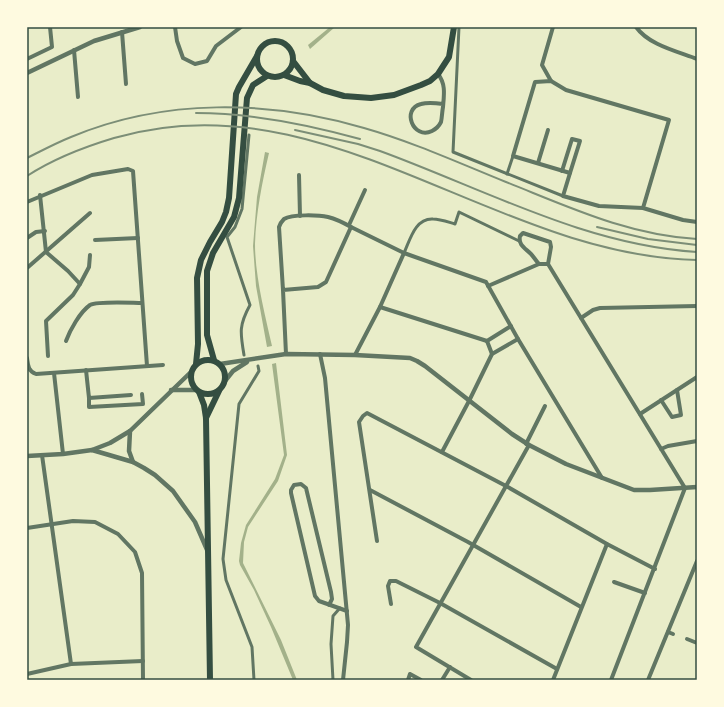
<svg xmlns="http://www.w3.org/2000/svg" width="724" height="707" viewBox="0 0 724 707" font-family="Rubik,sans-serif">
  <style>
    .water { fill: #a3b18a }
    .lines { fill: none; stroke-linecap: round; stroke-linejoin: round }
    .pedestrian { stroke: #617663; stroke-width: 3 }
    .minor { stroke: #617663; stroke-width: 4 }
    .tertiary { stroke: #617663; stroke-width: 4.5 }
    .primary { stroke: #344e41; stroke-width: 6 }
    .rail { stroke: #7c8e77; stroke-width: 2 }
    .neatline { fill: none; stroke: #344e41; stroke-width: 1.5 }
  </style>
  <rect width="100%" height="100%" fill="#e9edc9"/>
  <g class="water">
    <polygon points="330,27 335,27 310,49 308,45"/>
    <path d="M 265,152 L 269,153 C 262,183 256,213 255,244 C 255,276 265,315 272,346 L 267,347 L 256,286 L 253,246 L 257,197 Z"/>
    <polygon points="276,363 287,455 278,481 248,527 244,542 243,563 281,640 297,680 293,680 271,627 254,590 240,565 239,561 241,543 246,525 275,479 284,455 272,364"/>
  </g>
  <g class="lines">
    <g class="pedestrian">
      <polyline points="459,27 453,152 563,196"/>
      <polyline points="507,174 513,156"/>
      <path d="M 404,253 C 410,240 415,218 433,219 C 440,219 448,222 455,224 L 459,212 L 519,241"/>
      <path d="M 244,355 C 240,332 239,325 250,305 L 227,237 L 235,227 L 242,209 L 249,135"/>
      <polyline points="254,680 252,647 226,580 223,559 239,404 259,371 258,366"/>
      <polyline points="333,680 331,644 333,616 340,608"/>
    </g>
    <g class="minor">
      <polyline points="175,27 177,41 183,58 195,64 207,61 216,46 241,27"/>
      <path d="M 636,27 C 649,45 676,51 697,59"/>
      <polyline points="122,32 126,84"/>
      <polyline points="74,50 78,97"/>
      <polyline points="27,59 52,47 50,27"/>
      <path d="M 438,74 C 446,84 444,95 443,107 C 442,112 442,118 441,122 C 439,126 436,129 432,131 C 413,140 401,109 421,104 C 428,102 436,103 443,104"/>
      <polyline points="551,81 542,65 553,27"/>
      <polyline points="538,163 548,130"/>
      <polyline points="562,171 572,139 580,141 570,173"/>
      <polyline points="299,175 300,216"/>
      <polyline points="40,195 46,252 68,271 80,284 89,267 90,255"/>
      <polyline points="27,202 92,175 128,169 133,171 147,366"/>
      <polyline points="643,208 669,120 566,90 551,81 535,82 513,156 570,173 563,196 599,206 643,208 683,220 697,222"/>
      <polyline points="349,225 365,190"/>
      <polyline points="351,227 404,253 486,282 518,339 602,478"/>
      <polyline points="27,238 36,232 45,231"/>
      <polyline points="95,240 138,238"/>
      <path d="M 539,264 C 536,261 534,257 531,254 C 525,248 518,245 520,236 L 523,233 L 550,242 L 551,247 L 548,264"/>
      <polyline points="27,268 90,213"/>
      <polyline points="488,286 539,264 548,264 685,488 611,680"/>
      <path d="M 283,290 L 318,287 L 326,282 L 351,227 C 344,223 336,219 328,217 C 319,215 292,214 284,219 C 282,221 280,224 279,227 L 283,290 L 286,354"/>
      <polyline points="380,307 487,341"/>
      <polyline points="581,318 593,310 600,308 697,306"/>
      <path d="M 66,341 C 70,330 80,312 90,305 C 98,301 132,303 142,303"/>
      <polyline points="487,341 511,326"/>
      <polyline points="487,341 492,354"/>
      <polyline points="320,354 325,378 348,625 347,642 343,680"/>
      <polyline points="355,355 380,307 404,253"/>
      <polyline points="48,356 46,321 73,295 80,284"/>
      <path d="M 27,358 C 28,365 28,371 36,374 L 163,365"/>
      <polyline points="86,370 89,398 131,395"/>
      <polyline points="54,373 63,454"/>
      <polyline points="89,398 89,407 143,404 142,394"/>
      <polyline points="661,400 672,417 681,415 677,390"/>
      <polyline points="640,414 697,377"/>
      <polyline points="526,444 545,406"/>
      <polyline points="661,449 668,446 697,441"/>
      <polyline points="442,452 469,401 492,354 518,339"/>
      <polyline points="42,455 71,664"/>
      <polyline points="370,490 468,542 581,607"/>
      <polyline points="27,528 73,521 95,522 118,534 135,552 142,573 143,680"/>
      <polyline points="377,541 359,422 363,416 367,413 506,486 607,544 655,569"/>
      <polyline points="614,582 645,593"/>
      <polyline points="391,604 388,586 390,581 396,581 440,603 557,669"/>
      <polyline points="329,605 332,599 331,592 306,488 301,484 294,485 291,490 291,493 315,596 319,601 347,611"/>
      <polyline points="668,632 673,634"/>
      <polyline points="687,639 697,643"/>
      <polyline points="27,674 71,664 143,661"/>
      <polyline points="408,680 410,674 421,680"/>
      <polyline points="442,680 450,667"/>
      <polyline points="471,680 416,647 529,445"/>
      <polyline points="553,680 607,544"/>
      <polyline points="648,680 697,561"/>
    </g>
    <g class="tertiary">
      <polyline points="27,73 94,41 140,27"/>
      <polyline points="220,364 286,354 355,355 410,358 417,361 425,366 512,434 529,445 566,464 634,490 650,490 697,487"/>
      <polyline points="225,381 233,371 247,362"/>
      <polyline points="171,390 197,390"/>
      <polyline points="130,431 129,451 133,462"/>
      <polyline points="92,450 110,443 130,431 192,371"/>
      <polyline points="27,456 63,454 92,450 133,462 144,468 155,475 173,491 195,522 208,552"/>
    </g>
    <g class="primary">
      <circle cx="275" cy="59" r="18"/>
      <polyline points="293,61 310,83"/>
      <polyline points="284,75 300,81 310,83 323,90 344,96 371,98 394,95 421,85 430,81 438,74 449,57 454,27"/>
      <circle cx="208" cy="377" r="17"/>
      <polyline points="214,360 207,335 207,271 213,253 234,217 239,198 247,98 253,85 267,76"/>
      <polyline points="196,364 198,344 197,278 201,260 210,242 222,222 226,212 229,198 236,94 239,87 257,56"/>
      <polyline points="199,392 204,405 206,418 210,680"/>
      <polyline points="206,418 219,391"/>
    </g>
    <g class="rail">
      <path d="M 196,113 C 252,113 306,124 360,139"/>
      <path d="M 295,130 L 358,144 L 380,151 C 484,189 585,245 697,252"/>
      <path d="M 27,158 C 41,151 56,143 71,137 C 164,98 269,100 364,128 C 413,142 459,163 506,182 C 569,207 628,235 697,239"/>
      <path d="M 27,176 C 53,159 84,147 114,138 C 325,76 493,256 697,260"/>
      <polyline points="597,227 648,239 697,245"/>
    </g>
  </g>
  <rect width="724" height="707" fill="none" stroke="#fefae0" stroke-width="56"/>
  <rect x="28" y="28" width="668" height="651" class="neatline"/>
</svg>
